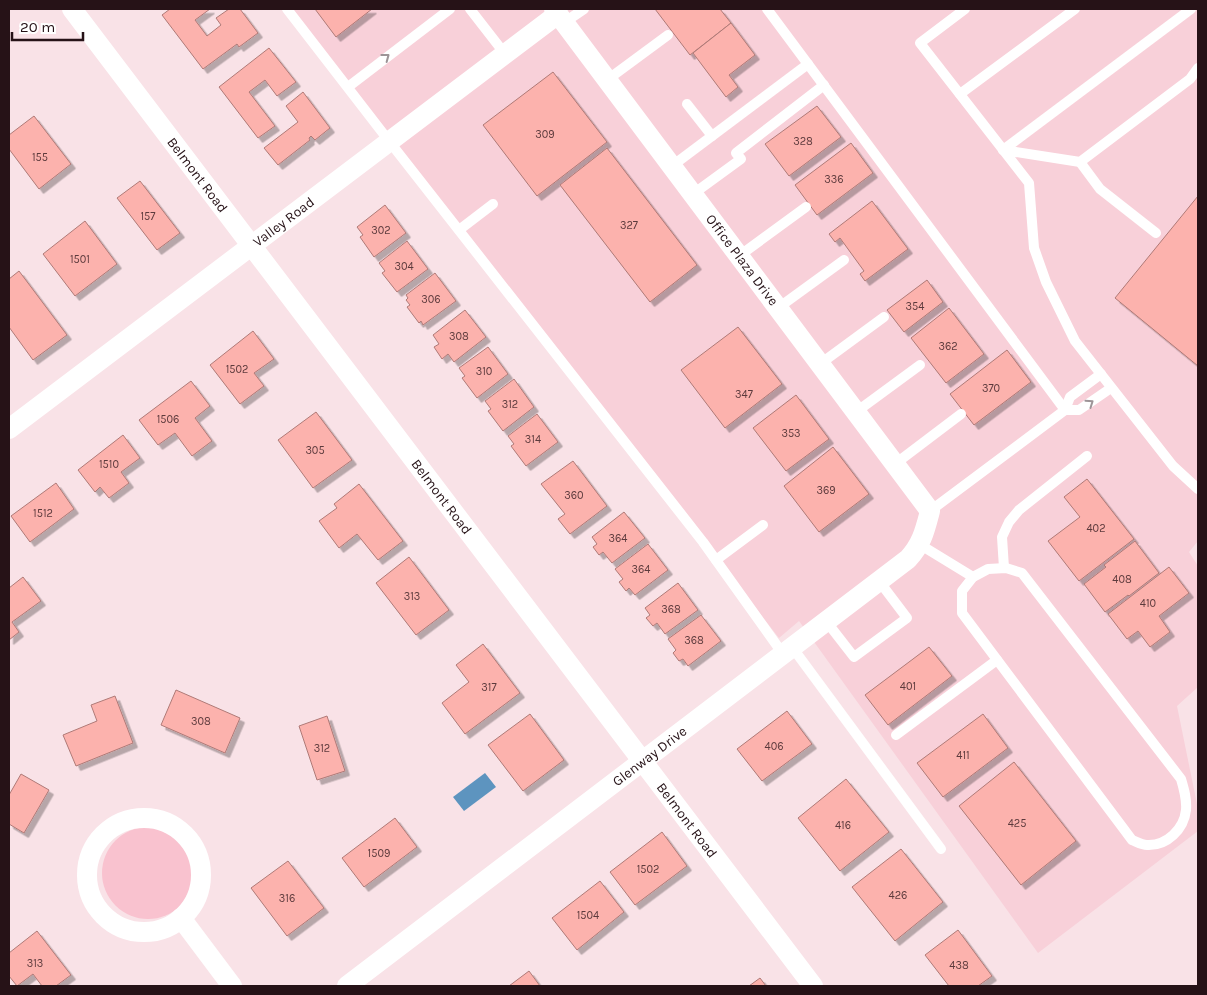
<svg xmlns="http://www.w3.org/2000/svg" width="1207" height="995" viewBox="0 0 1207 995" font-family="Karla,sans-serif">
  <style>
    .built { fill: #f8d0d9 }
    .green { fill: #f9c2cf }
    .water { fill: #5d94bf }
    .building { fill: #fcb2ad; stroke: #af7a77; filter: url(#shadow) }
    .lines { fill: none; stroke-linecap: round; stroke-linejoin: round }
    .lane { stroke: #fff; stroke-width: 10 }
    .street { stroke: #fff; stroke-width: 20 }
    .oneway { stroke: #9d9497 }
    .labels { text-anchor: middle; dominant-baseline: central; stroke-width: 4; stroke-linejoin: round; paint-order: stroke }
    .number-label { font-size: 11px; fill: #5c3a3c }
    .street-label { font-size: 14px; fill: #261217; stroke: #fff }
  </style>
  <defs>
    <filter id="shadow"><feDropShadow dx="4.5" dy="4.5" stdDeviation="0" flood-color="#0004"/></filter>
  </defs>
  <rect width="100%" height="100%" fill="#f9e2e7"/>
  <polygon class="built" points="287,9 1198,9 1198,541 1189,552 1198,566 1198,687 1177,706 1198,809 1198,831 1038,953 799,621 779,638 380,129"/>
  <circle class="green" cx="148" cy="873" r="46"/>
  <polygon class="water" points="485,773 496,787 464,811 453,797"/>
  <g class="building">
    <polygon points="170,9 210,9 195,20 207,36 221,25 216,18 229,9 240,9 258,33 239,47 237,44 203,69 162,15"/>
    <polygon points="315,9 372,9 336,37"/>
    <polygon points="655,9 720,9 731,23 690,55"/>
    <polygon points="731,23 755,55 729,75 738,87 726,97 693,53"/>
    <polygon points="269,48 296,82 277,96 265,80 249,92 275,126 258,138 219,87"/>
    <polygon points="553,72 607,142 537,196 483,125"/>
    <polygon points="303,92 330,128 315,140 311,136 309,138 310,140 278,165 264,148 298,122 286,106"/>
    <polygon points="817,106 841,137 789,176 765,144"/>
    <polygon points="34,116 71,164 39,189 9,149 9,135"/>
    <polygon points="851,143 873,173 817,215 795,185"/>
    <polygon points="607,148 697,265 650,302 560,185"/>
    <polygon points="140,181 180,233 157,250 117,198"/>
    <polygon points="1198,196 1198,366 1115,298"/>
    <polygon points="872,201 908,249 865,281 860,274 864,271 840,238 835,242 829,234"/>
    <polygon points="385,205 406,233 374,257 360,237 363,235 357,227"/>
    <polygon points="85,221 117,264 75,296 43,254"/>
    <polygon points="407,241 428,269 397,292 382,273 385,271 379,263"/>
    <polygon points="19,271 67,335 33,360 9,327 9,279"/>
    <polygon points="435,273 456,301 423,325 421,321 419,323 407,307 410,305 406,300 408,298 406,295"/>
    <polygon points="927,280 943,302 904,332 887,310"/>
    <polygon points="949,308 984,354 946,383 911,338"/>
    <polygon points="465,310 486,337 454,362 448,354 442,359 434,347 439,344 433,335"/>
    <polygon points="738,327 782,384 725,428 681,370"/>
    <polygon points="253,331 274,359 254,373 264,386 240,404 210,365"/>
    <polygon points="488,347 508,374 477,398 462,378 465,376 459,368"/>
    <polygon points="1007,350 1031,382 974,425 950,394"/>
    <polygon points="514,379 534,407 503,431 488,411 491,409 485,401"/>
    <polygon points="191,381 210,406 195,418 212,441 192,456 175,433 158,445 139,420"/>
    <polygon points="796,395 829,439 786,471 753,428"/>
    <polygon points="316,412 352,460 313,488 278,440"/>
    <polygon points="537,414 558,442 526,466 511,446 514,444 508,436"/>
    <polygon points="123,435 140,458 121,472 129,483 109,498 100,487 95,492 78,470"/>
    <polygon points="833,447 869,494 819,532 784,486"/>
    <polygon points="573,461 607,506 570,534 558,519 565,514 541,484"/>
    <polygon points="1087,479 1134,539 1079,581 1048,541 1080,517 1064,497"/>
    <polygon points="56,483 74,509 30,542 11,516"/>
    <polygon points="359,484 403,541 378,560 357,534 339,548 319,521 337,508 334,504"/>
    <polygon points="624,512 645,538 612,563 603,552 599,555 593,547 597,544 592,537"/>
    <polygon points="1135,541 1159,573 1129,596 1128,595 1105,612 1084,584 1106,567 1104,565"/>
    <polygon points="648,544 668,570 635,595 629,588 626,591 619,582 623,579 615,569"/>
    <polygon points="409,557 449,610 416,635 376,583"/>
    <polygon points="1169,567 1189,593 1159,616 1170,632 1150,647 1138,631 1127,639 1108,614"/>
    <polygon points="23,577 41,601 12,622 19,632 9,640 9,588"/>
    <polygon points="678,583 698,610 665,634 657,623 653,626 646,618 650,615 645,608"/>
    <polygon points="701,615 721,641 688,666 683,659 679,661 673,653 676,650 668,639"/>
    <polygon points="483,644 520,693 465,734 442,703 469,682 456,665"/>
    <polygon points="929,647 952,676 888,725 865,695"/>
    <polygon points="176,690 240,718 225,753 161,725"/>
    <polygon points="115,696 133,743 76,766 63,735 97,721 91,705"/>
    <polygon points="787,711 812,744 762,781 737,749"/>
    <polygon points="530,714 564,760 523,791 488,745"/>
    <polygon points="983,714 1008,748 943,797 917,763"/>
    <polygon points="327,716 345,771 317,780 299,726"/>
    <polygon points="1014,762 1076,841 1021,885 959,806"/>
    <polygon points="21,774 49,790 24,833 9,824 9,795"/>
    <polygon points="846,779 889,832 840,871 798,818"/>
    <polygon points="395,818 417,847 364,887 342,858"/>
    <polygon points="662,832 687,866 635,905 610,872"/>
    <polygon points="901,849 943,902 895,941 852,887"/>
    <polygon points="288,861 324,908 287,936 251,888"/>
    <polygon points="600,881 624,912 577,950 552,918"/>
    <polygon points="958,930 992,976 978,986 949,986 925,955"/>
    <polygon points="37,931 71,975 56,986 42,986 33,974 17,986 9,976 9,953"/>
    <polygon points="529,971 540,986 509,986"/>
    <polygon points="760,978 766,986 749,986"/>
  </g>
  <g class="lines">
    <g class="lane">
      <polyline points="287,9 389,141 703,542 783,654"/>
      <polyline points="470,9 505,54"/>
      <polyline points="767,9 1065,410"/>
      <polyline points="965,9 920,43 1029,183 1034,248 1046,282 1075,341 1173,466 1198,489"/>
      <polyline points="565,22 584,9"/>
      <polyline points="607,80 668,35"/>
      <polyline points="348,87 450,9"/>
      <polyline points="960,94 1075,9"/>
      <polyline points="687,104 712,136"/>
      <polyline points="1003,150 1191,9"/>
      <polyline points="1003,150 1080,162 1190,79 1198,68"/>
      <polyline points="1080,162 1100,189 1156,233"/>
      <polyline points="672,166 808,64"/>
      <polyline points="693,194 741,159 736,153 824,85"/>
      <polyline points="459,230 493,204"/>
      <polyline points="739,256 806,207"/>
      <polyline points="778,308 844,260"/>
      <polyline points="820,364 884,317"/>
      <polyline points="1065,410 1079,410 1111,388"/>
      <polyline points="856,412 920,365"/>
      <polyline points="895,464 961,414"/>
      <polyline points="930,511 1065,410 1070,397 1101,374"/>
      <polyline points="919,544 973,577"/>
      <polyline points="716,560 763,525"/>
      <polyline points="1004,568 1002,537 1009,522 1019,510 1087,456"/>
      <path d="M 1006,568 L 1022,573 L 1181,779 C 1184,789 1187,799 1186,810 C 1184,829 1167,846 1147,845 C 1142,845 1137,842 1132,840 L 962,613 L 962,591 L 973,577 L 988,569 Z"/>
      <polyline points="826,621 854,657 907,618 879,581"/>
      <polyline points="792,647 941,849"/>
      <polyline points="896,735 997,660"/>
    </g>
    <g class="street">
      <path id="s1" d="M 72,9 L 813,986"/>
      <path id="s2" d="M 9,429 L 558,14"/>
      <circle cx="144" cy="875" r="57"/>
      <polyline points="181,918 232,986"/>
      <path id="s3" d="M 347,986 L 908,559 C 922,544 925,530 930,511 L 554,9"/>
    </g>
  </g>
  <defs><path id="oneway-chevron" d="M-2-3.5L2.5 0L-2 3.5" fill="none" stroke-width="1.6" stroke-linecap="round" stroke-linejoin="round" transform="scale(1.25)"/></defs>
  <g class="oneway">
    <use href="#oneway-chevron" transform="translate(386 57) rotate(-37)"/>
    <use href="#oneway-chevron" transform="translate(1090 403) rotate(-35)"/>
  </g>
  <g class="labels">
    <g class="number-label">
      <text x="545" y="134">309</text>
      <text x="803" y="141">328</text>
      <text x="40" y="157">155</text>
      <text x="834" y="179">336</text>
      <text x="148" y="216">157</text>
      <text x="629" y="225">327</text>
      <text x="381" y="230">302</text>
      <text x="80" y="259">1501</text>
      <text x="404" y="266">304</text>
      <text x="431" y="299">306</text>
      <text x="915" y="306">354</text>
      <text x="459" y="336">308</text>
      <text x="948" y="346">362</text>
      <text x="237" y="369">1502</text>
      <text x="484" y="371">310</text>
      <text x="991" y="388">370</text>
      <text x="744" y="394">347</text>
      <text x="510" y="404">312</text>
      <text x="168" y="419">1506</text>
      <text x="791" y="433">353</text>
      <text x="533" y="439">314</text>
      <text x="315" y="450">305</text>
      <text x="109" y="464">1510</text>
      <text x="826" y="490">369</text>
      <text x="574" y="495">360</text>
      <text x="43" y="513">1512</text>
      <text x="1096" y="528">402</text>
      <text x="618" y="538">364</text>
      <text x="641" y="569">364</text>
      <text x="1122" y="579">408</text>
      <text x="412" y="596">313</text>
      <text x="1148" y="603">410</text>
      <text x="671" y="609">368</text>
      <text x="694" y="640">368</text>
      <text x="908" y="686">401</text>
      <text x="489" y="687">317</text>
      <text x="201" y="721">308</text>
      <text x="774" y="746">406</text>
      <text x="322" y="748">312</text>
      <text x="963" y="755">411</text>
      <text x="1017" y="823">425</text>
      <text x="843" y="825">416</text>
      <text x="379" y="853">1509</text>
      <text x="648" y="869">1502</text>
      <text x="898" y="895">426</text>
      <text x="287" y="898">316</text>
      <text x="588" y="915">1504</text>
      <text x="35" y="963">313</text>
      <text x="959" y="965">438</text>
    </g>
    <g class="street-label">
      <text stroke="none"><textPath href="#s1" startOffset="208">Belmont Road</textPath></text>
      <text stroke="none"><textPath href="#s2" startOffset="344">Valley Road</textPath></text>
      <text transform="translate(742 260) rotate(53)">Office Plaza Drive</text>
      <text stroke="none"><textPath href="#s1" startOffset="612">Belmont Road</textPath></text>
      <text stroke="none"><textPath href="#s3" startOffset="380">Glenway Drive</textPath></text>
      <text stroke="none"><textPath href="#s1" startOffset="1018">Belmont Road</textPath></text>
    </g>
  </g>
  <rect width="1207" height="995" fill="none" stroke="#261217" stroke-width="20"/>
  <path d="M12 32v8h71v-8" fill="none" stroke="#261217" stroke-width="2.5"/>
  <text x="20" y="32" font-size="15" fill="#261217" stroke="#ffffff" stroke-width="4" paint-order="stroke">20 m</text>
</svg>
